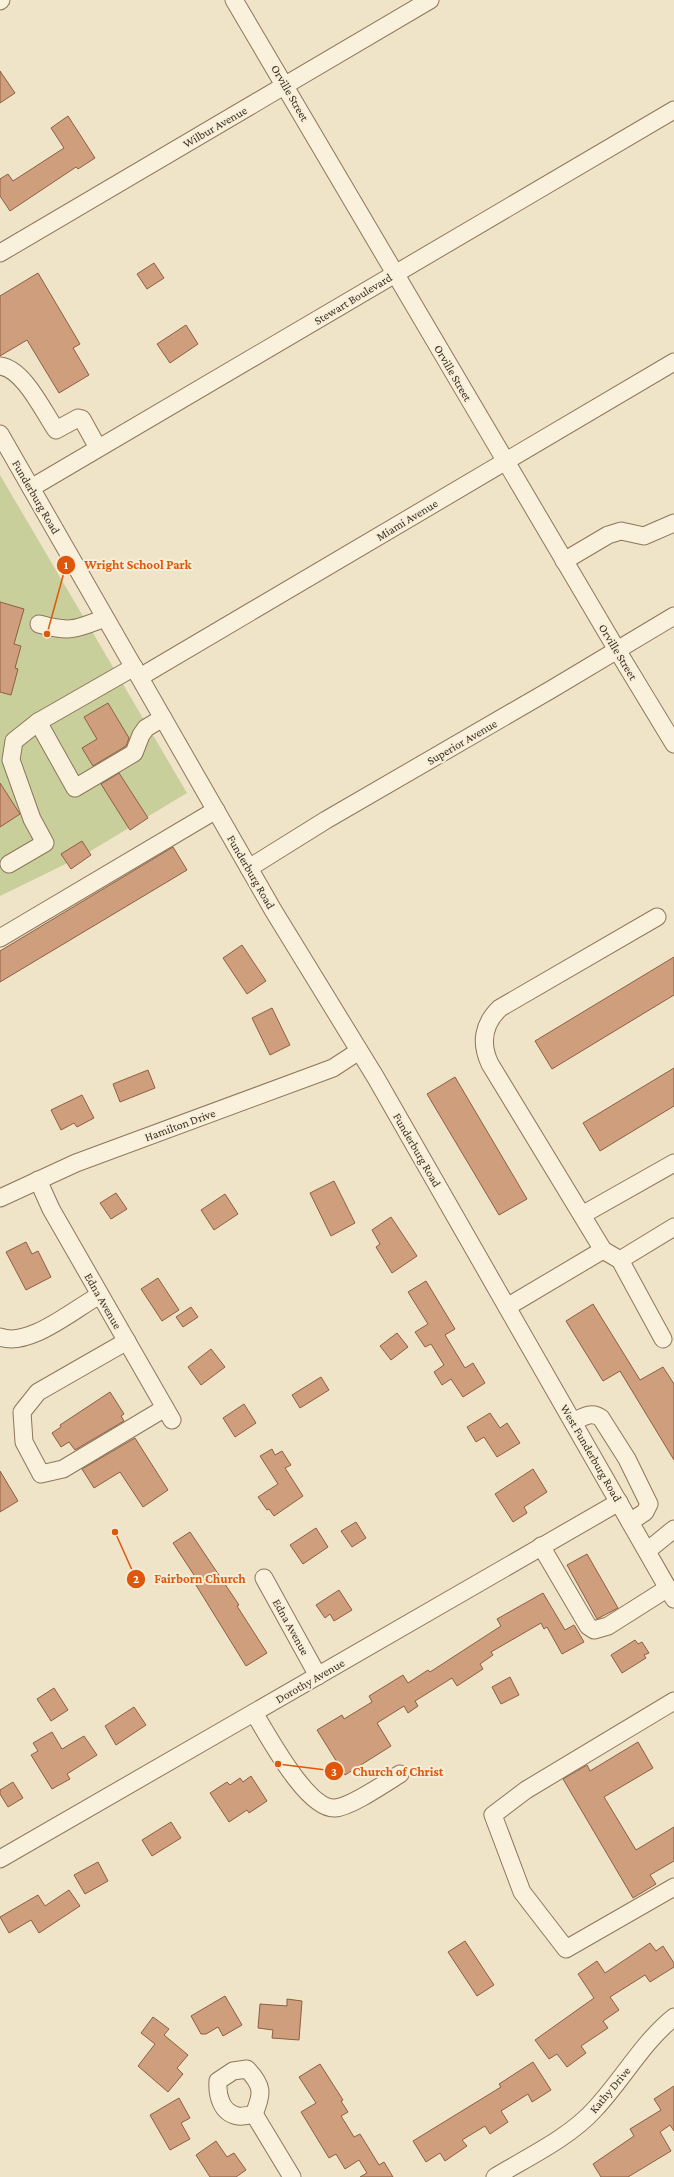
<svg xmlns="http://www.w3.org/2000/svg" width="674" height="2177" viewBox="0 0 674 2177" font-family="'Crimson Pro',serif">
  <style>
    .green { fill: #c9cf9b }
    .building { fill: #cf9f7d; stroke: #8d5f41 }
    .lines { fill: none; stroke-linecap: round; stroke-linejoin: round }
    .minor-casing { stroke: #8d765c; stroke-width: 19 }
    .minor { stroke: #faf1dc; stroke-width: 17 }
    .labels { text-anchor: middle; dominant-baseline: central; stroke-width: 4; stroke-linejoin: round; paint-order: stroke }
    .street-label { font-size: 12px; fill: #3d2e20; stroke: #f7eed8 }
    .leader { fill: none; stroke: #df570d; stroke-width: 1.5 }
    .callout-dot { fill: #df570d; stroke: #f7eed8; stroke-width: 1.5 }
    .mark-label { font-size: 12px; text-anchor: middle; font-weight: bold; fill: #fff }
    .callout-label { font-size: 13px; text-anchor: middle; font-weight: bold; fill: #df570d; stroke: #f7eed8; stroke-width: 4; stroke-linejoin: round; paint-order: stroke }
  </style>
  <rect width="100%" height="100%" fill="#f0e4c8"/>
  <polygon class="green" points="0,475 187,793 84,855 0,896"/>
  <g class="building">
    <polygon points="0,71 15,93 0,103"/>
    <polygon points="68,116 95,158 78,169 76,167 10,211 0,196 0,179 8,174 13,181 64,148 51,128"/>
    <polygon points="154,263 164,278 147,289 137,274"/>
    <polygon points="38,273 80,344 73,348 89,375 59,393 27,340 0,356 0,296"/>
    <polygon points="186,325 198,344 170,363 157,344"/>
    <polygon points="0,602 24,609 14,644 21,646 15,668 18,669 11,695 0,692"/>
    <polygon points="108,703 129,738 126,746 93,766 82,748 97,739 84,717"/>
    <polygon points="119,773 148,818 130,830 101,784"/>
    <polygon points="0,783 20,814 0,827"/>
    <polygon points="82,841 91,855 71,869 61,854"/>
    <polygon points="173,847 187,870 0,982 0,951"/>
    <polygon points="242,945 266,981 247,994 223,958"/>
    <polygon points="674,957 674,995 552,1069 535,1041"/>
    <polygon points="272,1008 290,1045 270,1055 252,1018"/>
    <polygon points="674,1068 674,1106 600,1151 583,1123"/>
    <polygon points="148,1070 155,1088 120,1102 113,1084"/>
    <polygon points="455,1077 527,1199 499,1215 427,1094"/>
    <polygon points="82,1095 94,1118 77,1127 74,1123 61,1130 51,1110"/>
    <polygon points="334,1181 355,1223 331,1236 310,1193"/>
    <polygon points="116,1193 127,1209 111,1219 100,1203"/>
    <polygon points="225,1194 238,1214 214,1230 201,1210"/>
    <polygon points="391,1217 417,1256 392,1273 376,1247 380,1244 372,1230"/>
    <polygon points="26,1242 32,1254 38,1251 51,1277 26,1290 6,1252"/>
    <polygon points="158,1278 179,1310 162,1321 141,1289"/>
    <polygon points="426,1281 455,1329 445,1335 465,1368 473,1363 485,1383 463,1397 451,1379 442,1385 434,1372 444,1365 431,1344 425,1347 415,1332 428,1324 408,1292"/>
    <polygon points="593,1304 640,1380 663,1367 674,1384 674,1460 620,1371 603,1381 566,1321"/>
    <polygon points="191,1307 198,1317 183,1327 176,1317"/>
    <polygon points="397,1333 408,1347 391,1360 380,1346"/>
    <polygon points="211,1349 225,1367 201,1385 188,1367"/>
    <polygon points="321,1377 329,1390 300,1408 292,1395"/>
    <polygon points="110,1392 124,1414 121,1416 124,1421 75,1450 69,1442 61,1447 52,1433 61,1427 60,1425"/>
    <polygon points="244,1404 256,1423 235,1437 223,1418"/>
    <polygon points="490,1413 500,1428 507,1423 520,1443 497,1457 484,1437 476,1442 467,1427"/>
    <polygon points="135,1438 168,1490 143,1507 120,1472 94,1488 82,1469"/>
    <polygon points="272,1449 275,1455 282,1451 291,1465 285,1468 303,1496 274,1516 269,1509 267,1510 258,1497 278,1484 260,1456"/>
    <polygon points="533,1469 547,1492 524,1507 527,1513 513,1522 495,1494"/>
    <polygon points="0,1471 18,1501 0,1512"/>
    <polygon points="356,1522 366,1538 352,1547 341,1531"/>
    <polygon points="316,1528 328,1547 303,1564 290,1545"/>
    <polygon points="190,1532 239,1605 237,1606 267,1653 246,1666 191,1577 194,1575 173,1543"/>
    <polygon points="587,1554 618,1608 597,1619 567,1565"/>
    <polygon points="339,1590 352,1610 334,1621 330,1614 325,1618 316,1605"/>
    <polygon points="543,1593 565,1630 574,1625 584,1642 562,1654 547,1627 544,1629 541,1623 491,1652 493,1655 480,1664 483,1669 457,1686 452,1678 415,1701 418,1706 408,1713 404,1706 377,1723 391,1746 345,1775 317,1730 342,1715 344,1719 372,1702 369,1696 403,1675 408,1683 428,1670 430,1672 501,1626 497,1619"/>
    <polygon points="635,1640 638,1644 642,1642 649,1653 644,1655 646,1658 622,1673 611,1655"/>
    <polygon points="510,1677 519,1695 501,1704 492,1687"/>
    <polygon points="54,1688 68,1710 51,1721 37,1699"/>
    <polygon points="134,1707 146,1725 116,1745 105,1726"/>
    <polygon points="52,1732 62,1749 84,1736 97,1755 67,1774 70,1779 52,1789 31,1755 38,1751 33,1743"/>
    <polygon points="638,1742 653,1768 604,1797 636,1850 674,1827 674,1861 650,1875 656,1884 633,1898 563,1779 587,1765 590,1771"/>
    <polygon points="251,1776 267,1801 249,1813 247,1810 229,1822 210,1793 227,1782 230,1785 240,1778 243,1782"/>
    <polygon points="13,1782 23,1798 8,1807 0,1794 0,1790"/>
    <polygon points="171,1822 181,1838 152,1856 142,1840"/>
    <polygon points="98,1862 108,1881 85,1894 74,1875"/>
    <polygon points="69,1890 80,1906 39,1933 31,1920 9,1933 0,1917 38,1895 45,1906"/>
    <polygon points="465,1941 494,1985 477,1996 448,1952"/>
    <polygon points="650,1943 656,1951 663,1946 674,1963 674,1967 650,1982 645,1975 610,1997 619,2010 603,2021 608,2028 581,2046 586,2053 567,2067 557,2054 549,2059 535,2040 594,1998 578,1974 597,1961 605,1973"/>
    <polygon points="225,1996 242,2025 223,2036 218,2027 206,2034 201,2034 191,2016"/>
    <polygon points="287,1999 302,2001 299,2040 272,2038 273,2030 258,2028 260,2004 287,2006"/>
    <polygon points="153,2017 169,2029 164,2035 188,2055 177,2068 183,2074 168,2092 138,2066 155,2044 141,2033"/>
    <polygon points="533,2062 551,2090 532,2102 528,2094 501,2111 508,2122 490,2134 485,2126 462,2140 467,2146 445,2161 440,2153 426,2162 413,2141 501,2087 499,2084"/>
    <polygon points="320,2064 343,2100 341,2101 348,2112 341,2116 354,2137 360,2134 379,2165 384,2162 393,2177 360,2177 367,2173 359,2160 345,2169 336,2154 329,2158 301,2112 316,2103 299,2077"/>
    <polygon points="674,2086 674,2131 670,2125 660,2132 671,2151 628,2177 601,2177 593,2164 634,2136 630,2129 661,2110 654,2099"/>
    <polygon points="179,2098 190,2118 181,2123 190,2139 170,2150 150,2115"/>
    <polygon points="216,2141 227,2157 234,2153 246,2170 236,2177 210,2177 196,2155"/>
  </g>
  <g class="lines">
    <defs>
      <g id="minor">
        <polyline points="234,0 617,650 674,744"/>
        <polyline points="0,1 1,0"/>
        <polyline points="0,253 430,0"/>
        <path d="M 0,366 C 24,369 43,411 56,430 L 78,418 L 82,419 L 98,448"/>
        <polyline points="0,434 273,910 376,1078 674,1599"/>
        <polyline points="31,488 674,110"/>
        <polyline points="564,561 608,535 621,531 644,536 674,523"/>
        <path d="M 39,624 C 72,633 75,629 105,618"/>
        <polyline points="140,677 674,362"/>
        <polyline points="38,722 75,788 134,753 141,735 146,728 163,718"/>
        <polyline points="9,864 45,843 32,819 11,760 14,741 38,722 134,667"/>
        <polyline points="249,868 326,820 552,689 674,616"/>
        <path d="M 657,917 L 500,1008 C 483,1024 480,1043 490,1064 L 603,1250 L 620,1260 L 663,1339"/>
        <polyline points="0,938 216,810"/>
        <polyline points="38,1180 51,1209 172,1420"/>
        <polyline points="0,1198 76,1163 333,1068 359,1051"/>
        <polyline points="582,1215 674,1163"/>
        <polyline points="620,1260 674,1227"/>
        <polyline points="507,1307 603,1250"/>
        <path d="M 0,1337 C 29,1348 74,1309 100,1295"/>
        <polyline points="127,1341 38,1392 22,1412 24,1442 41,1474 63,1469 165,1408"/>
        <path d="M 573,1422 C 583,1417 591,1411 601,1418 L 627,1459 L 649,1504 L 645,1512 L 630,1522"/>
        <polyline points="541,1546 588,1626 594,1630 608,1626 668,1588"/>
        <polyline points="647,1551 674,1529"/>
        <polyline points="264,1578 318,1676"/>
        <polyline points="674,1701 526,1790 493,1815 522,1892 566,1949 674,1887"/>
        <path d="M 254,1713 C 268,1735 307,1810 335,1808 C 351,1807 385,1783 400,1774"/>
        <polyline points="0,1859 619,1502"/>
        <path d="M 247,2069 C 263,2086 263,2093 254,2114 C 249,2115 242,2117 238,2116 C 221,2113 217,2095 218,2081 L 233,2071 Z"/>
        <polyline points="254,2114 292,2177"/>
        <path d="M 495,2177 C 528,2157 569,2138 595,2109 C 623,2079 642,2043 674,2017"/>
      </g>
    </defs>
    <use href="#minor" class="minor-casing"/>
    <use href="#minor" class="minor"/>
  </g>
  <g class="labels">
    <g class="street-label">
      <text transform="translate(290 93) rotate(60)">Orville Street</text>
      <text transform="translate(215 127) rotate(-30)">Wilbur Avenue</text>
      <text transform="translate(353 299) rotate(-31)">Stewart Boulevard</text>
      <text transform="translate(453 373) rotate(60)">Orville Street</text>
      <text transform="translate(36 497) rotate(60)">Funderburg Road</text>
      <text transform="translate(407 520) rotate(-31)">Miami Avenue</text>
      <text transform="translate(618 652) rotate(59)">Orville Street</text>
      <text transform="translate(462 742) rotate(-30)">Superior Avenue</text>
      <text transform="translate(251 872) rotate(60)">Funderburg Road</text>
      <text transform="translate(180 1125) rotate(-20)">Hamilton Drive</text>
      <text transform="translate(417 1150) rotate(60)">Funderburg Road</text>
      <text transform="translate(103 1301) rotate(60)">Edna Avenue</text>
      <text transform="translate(591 1453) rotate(60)">West Funderburg Road</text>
      <text transform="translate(291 1627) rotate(61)">Edna Avenue</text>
      <text transform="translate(310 1681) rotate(-30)">Dorothy Avenue</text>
      <text transform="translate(610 2090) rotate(-50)">Kathy Drive</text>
    </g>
  </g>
  <path class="leader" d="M47 634L66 565M115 1532L136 1579M278 1764L334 1771"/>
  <g class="callout-dot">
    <circle cx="47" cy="634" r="4"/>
    <circle cx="115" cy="1532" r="4"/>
    <circle cx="278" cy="1764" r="4"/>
    <circle cx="66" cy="565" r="10"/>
    <circle cx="136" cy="1579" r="10"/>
    <circle cx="334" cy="1771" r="10"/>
  </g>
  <g class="mark-label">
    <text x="66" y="569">1</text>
    <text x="136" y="1583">2</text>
    <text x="334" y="1776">3</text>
  </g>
  <g class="callout-label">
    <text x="138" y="569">Wright School Park</text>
    <text x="200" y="1583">Fairborn Church</text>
    <text x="398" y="1776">Church of Christ</text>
  </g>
</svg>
